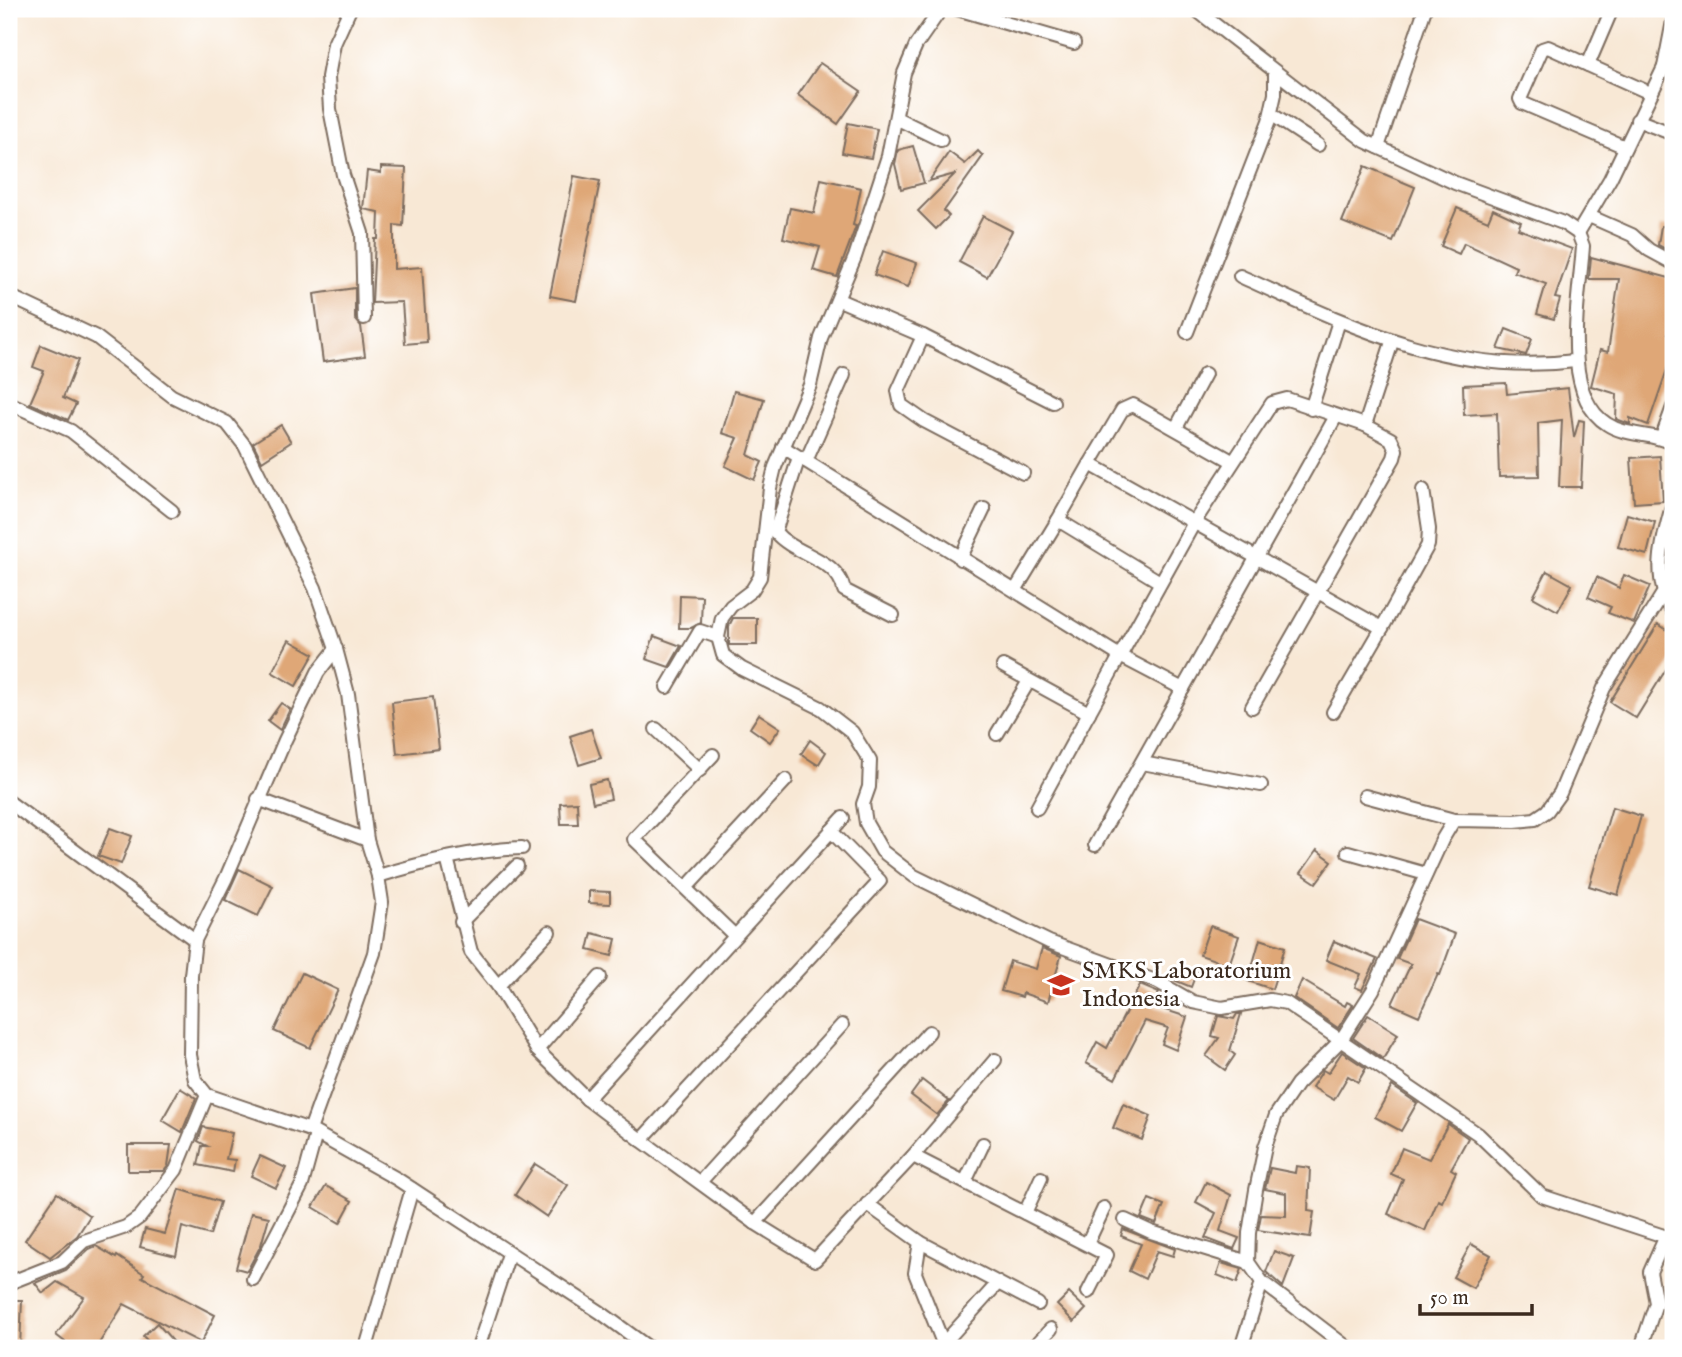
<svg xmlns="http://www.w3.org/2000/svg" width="1682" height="1357" viewBox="0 0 1682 1357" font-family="'IM FELL English',serif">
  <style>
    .building { fill: #dfa777 }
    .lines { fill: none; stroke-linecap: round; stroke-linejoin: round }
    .street-casing { stroke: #7d6c5e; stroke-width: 16 }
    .street { stroke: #fff; stroke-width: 12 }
    .labels { text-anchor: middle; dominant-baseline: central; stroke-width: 6; stroke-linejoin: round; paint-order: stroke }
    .poi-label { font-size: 24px; fill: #3b2a1e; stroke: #fff; text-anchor: start }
  </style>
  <rect width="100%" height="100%" fill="#fff"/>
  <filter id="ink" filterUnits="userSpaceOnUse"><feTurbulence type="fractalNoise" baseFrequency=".0143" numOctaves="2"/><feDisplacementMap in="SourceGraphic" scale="14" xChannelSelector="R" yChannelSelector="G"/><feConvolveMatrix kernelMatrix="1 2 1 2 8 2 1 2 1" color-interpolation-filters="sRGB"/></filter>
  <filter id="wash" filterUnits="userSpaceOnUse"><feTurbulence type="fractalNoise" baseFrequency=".00686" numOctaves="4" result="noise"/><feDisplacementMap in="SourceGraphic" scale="28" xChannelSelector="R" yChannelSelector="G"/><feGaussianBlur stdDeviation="1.57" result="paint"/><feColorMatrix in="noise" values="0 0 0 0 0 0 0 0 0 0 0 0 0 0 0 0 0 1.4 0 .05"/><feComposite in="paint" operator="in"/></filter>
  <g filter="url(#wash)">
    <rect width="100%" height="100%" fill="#f8e8d5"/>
    <g id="blocks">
      <g class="building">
        <polygon points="820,63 861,91 838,124 798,95"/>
        <polygon points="848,123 877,129 871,158 842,153"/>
        <polygon points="913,146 924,183 901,189 895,164 898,150"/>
        <polygon points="978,151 983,156 944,211 949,216 936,229 918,211 955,174 929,181 949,152 965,164"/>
        <polygon points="1365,166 1415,187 1393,242 1342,222"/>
        <polygon points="381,167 406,168 403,226 394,225 394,269 422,267 427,342 405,344 402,302 372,303 375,239 378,239 379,212 363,209 367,171 381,173"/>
        <polygon points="574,176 600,181 576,301 550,296"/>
        <polygon points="821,179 861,188 853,225 856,226 837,277 813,270 820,247 783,238 790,208 814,213"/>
        <polygon points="1457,208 1488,221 1493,209 1521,222 1518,229 1572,249 1555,298 1560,299 1554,319 1537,314 1546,284 1514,272 1516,267 1464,243 1459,254 1441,246"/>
        <polygon points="983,216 1012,231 987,277 959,262"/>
        <polygon points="1661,226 1673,227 1673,253 1658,245"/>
        <polygon points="883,251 917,263 908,287 874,275"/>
        <polygon points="1591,257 1673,279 1673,314 1668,333 1673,333 1673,352 1648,425 1630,418 1630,424 1616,419 1617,394 1591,386 1600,350 1608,352 1619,279 1589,279"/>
        <polygon points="355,288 355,319 361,326 365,356 323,362 314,294"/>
        <polygon points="1506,329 1532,339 1526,355 1498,349"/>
        <polygon points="41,345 78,360 63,398 76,404 68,420 30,403 44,371 33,367"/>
        <polygon points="1506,383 1507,394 1568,388 1574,438 1579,420 1584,421 1581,487 1559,487 1562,420 1538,423 1539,476 1499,477 1497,413 1464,415 1463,385"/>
        <polygon points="734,391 764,399 748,455 762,462 754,480 725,466 738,438 722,433"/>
        <polygon points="281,425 291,442 262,461 253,443"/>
        <polygon points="1660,456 1663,501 1634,503 1631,458"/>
        <polygon points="1627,514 1655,522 1647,555 1618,547"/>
        <polygon points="1547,571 1572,585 1558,611 1533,597"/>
        <polygon points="1624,575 1650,586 1634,623 1608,613 1611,607 1588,597 1597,577 1619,588"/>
        <polygon points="680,595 702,596 701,623 691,628 679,628"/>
        <polygon points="733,618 757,618 757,645 729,645 729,626"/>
        <polygon points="1658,624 1673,634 1673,658 1636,718 1610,702"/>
        <polygon points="654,636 681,646 669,667 646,659"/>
        <polygon points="289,640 314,654 296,686 272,672"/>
        <polygon points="433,697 439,749 397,754 392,702"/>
        <polygon points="281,703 290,709 280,730 268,721"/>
        <polygon points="759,714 780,728 770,742 750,728"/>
        <polygon points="591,729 601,758 579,765 570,736"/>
        <polygon points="810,740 826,752 818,765 801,754"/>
        <polygon points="607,780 611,799 593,803 589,784"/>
        <polygon points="577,802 578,824 561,824 560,803"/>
        <polygon points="1612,807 1641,816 1618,895 1589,886"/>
        <polygon points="110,828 132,836 121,864 98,856"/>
        <polygon points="1317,850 1332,861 1316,883 1301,873"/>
        <polygon points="239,869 273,886 258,916 225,900"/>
        <polygon points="589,891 610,892 610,904 589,903"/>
        <polygon points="1415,919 1455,934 1440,975 1438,974 1419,1016 1392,1004 1411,964 1397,959"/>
        <polygon points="1210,926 1239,936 1229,965 1200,955"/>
        <polygon points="592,933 616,939 612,956 588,950"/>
        <polygon points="1260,939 1285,947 1272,989 1248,981"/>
        <polygon points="1334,941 1377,959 1362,990 1355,987 1361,974 1326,960"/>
        <polygon points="1042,948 1061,956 1048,1002 1023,993 1022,997 1001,991 1010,961 1036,969"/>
        <polygon points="1180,965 1197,971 1191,987 1174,980"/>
        <polygon points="302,973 338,990 310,1048 274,1031"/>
        <polygon points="1302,980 1345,1006 1347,1002 1353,1005 1338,1028 1294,998"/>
        <polygon points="1140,985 1159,993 1153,1006 1187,1017 1176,1050 1162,1044 1168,1028 1145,1021 1115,1079 1086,1063 1097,1042 1107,1048"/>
        <polygon points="1237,1014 1241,1014 1230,1051 1235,1055 1225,1070 1206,1056 1219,1038 1212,1036 1218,1016 1234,1019"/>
        <polygon points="1368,1015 1398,1034 1383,1059 1353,1038"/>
        <polygon points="1342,1052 1366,1068 1358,1082 1348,1076 1334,1100 1312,1087 1323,1070 1328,1073"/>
        <polygon points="922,1080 949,1101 937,1115 911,1095"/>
        <polygon points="1392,1086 1417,1103 1401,1131 1375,1117"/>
        <polygon points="180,1088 196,1098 182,1132 162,1120"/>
        <polygon points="1123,1104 1151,1116 1142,1140 1113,1128"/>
        <polygon points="1448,1124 1468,1138 1451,1169 1456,1172 1442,1202 1438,1200 1425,1231 1388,1214 1403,1179 1391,1174 1402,1148 1429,1159"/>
        <polygon points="203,1127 232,1133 226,1159 235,1160 233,1172 198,1165 202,1146 207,1146 198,1141"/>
        <polygon points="128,1145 171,1145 168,1166 164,1171 128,1171"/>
        <polygon points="260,1156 286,1168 276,1188 251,1176"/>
        <polygon points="535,1164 568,1185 547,1217 515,1195"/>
        <polygon points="1296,1166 1310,1168 1308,1211 1314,1212 1310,1238 1258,1230 1261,1215 1286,1216 1286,1193 1265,1189 1270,1168 1295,1173"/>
        <polygon points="1206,1182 1231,1195 1220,1231 1239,1238 1234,1249 1205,1238 1216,1213 1196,1202"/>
        <polygon points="326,1186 352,1201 340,1223 313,1207"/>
        <polygon points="179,1189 220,1202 210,1235 182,1227 176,1256 140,1247 145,1229 165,1234"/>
        <polygon points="57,1193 90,1216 77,1236 50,1257 25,1240"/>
        <polygon points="1149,1199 1164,1205 1156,1224 1141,1218"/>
        <polygon points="251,1213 269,1217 261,1245 247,1271 236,1268"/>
        <polygon points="1123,1229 1175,1249 1173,1256 1157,1251 1145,1279 1129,1271 1141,1244 1121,1236"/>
        <polygon points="1471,1244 1491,1255 1473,1288 1453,1277"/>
        <polygon points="96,1246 116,1258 117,1256 144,1274 142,1277 215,1315 201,1343 124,1304 96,1348 73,1348 56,1335 84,1297 57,1282 43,1293 35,1283 66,1270 89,1249"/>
        <polygon points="1274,1251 1294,1258 1283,1287 1266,1272"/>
        <polygon points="1221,1263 1242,1269 1237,1283 1217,1275"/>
        <polygon points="1069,1293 1086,1309 1074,1322 1057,1305"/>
        <polygon points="9,1300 22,1300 20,1348 9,1348"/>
        <polygon points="157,1323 179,1348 154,1348 143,1336"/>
      </g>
    </g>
  </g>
  <g filter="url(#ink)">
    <use href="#blocks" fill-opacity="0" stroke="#7d6c5e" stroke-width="2"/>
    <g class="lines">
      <defs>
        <g id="street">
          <polyline points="350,9 334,44 328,77 330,109 343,175 362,233 364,318"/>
          <polyline points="941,9 916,45 904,73 888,156 855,257 821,338 810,385 775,467 770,488 760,577 752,590 731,606 722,618 718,637 723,655 742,669 821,708 852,732 870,761 869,787 863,804 866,823 882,851 914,876 1049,942 1158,982 1193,1002 1222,1008 1270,1000 1286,1003 1478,1134 1542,1196 1673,1239"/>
          <polyline points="957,9 1074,43"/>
          <path d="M 1195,9 L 1365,141 L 1455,183 L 1563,223 L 1578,233 L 1583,246 C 1580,295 1559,394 1607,424 C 1626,437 1653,432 1673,444"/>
          <polyline points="1588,65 1612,9"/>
          <polyline points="1664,67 1673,21"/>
          <polyline points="1271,114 1318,145"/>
          <polyline points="896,118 941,140"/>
          <polyline points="1637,120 1673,134"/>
          <polyline points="1378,147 1425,9"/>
          <polyline points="1625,147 1522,103 1520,99 1542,49 1548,47 1650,93"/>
          <polyline points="1589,216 1632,235 1649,250 1673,263"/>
          <polyline points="1578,233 1610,179 1664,67 1673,70"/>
          <path d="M 1240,276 C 1348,325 1452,377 1575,361"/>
          <path d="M 9,296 L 96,337 L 172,396 L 227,423 L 245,446 L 315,588 L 336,649 L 348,694 L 367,840 L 378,876 C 425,862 472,850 522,848"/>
          <polyline points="839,300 923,336 1053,402"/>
          <polyline points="1187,332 1269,121 1275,94 1275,72"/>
          <polyline points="923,336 898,391 901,405 924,421 1023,473"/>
          <polyline points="9,403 71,431 172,511"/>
          <polyline points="1311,409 1339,321"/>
          <polyline points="1176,428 1205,374"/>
          <polyline points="1662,437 1673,407"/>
          <polyline points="783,447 1120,656 1195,521 1272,403 1287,399 1365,425"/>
          <path d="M 799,457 L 775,532 C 795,556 837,557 844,590 L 893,615"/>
          <polyline points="806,461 844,375"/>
          <polyline points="1090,464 1122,410 1133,405 1232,461"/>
          <path d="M 1673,503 C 1662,541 1651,577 1673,612"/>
          <polyline points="960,559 984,509"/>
          <polyline points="1160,582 1058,520 1090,464 1382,628 1333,712"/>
          <polyline points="1016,589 1058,520"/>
          <polyline points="1382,628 1428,545 1429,529 1423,490"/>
          <polyline points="336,649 318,672 285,740 226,878 195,940 191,975 190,1055 195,1080 207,1095 310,1130 374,953 382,902 378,876"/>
          <polyline points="1003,666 1089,713"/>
          <polyline points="667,687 700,631 718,637"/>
          <polyline points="1252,707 1394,458 1396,450 1391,439 1365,425 1392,342"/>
          <polyline points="656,729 700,770"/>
          <polyline points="997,734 1029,681"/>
          <polyline points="713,755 634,839 735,936"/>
          <polyline points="1142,763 1261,785"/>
          <polyline points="1365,796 1454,820"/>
          <polyline points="258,799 367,840"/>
          <polyline points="9,802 195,940"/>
          <polyline points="1037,808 1120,656 1183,689"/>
          <polyline points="1095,845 1335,418"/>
          <polyline points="1348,852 1426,874"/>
          <polyline points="447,858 471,952 498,986 537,1050 587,1099 641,1140 755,1223 815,1260 913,1156 995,1060"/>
          <polyline points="686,888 786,780"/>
          <polyline points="461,922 517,866"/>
          <polyline points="498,986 549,932"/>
          <polyline points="537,1050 600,977"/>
          <polyline points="587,1099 843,818"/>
          <polyline points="310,1130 397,1179 600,1312 649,1348"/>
          <polyline points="641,1140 880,881 831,831"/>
          <polyline points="913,1156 1107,1255 1088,1292"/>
          <polyline points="700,1182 842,1025"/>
          <polyline points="965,1182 983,1144"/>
          <polyline points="867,1204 920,1242 915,1273 945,1348"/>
          <polyline points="1025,1213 1041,1178"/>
          <polyline points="1125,1220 1151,1232 1248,1262"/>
          <polyline points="755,1223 929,1032"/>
          <polyline points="920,1242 1038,1304"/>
          <polyline points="1087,1244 1104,1208"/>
          <polyline points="253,1279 302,1185 316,1134"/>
          <polyline points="9,1283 62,1262 84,1241 126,1227 140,1217 176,1170 207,1095"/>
          <polyline points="943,1344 998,1283"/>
          <polyline points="366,1348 412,1189"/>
          <polyline points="478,1348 509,1254"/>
          <polyline points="1033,1348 1051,1329"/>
          <polyline points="1241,1348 1262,1282"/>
          <polyline points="1348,1348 1262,1282 1248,1262 1249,1233 1256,1190 1265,1147 1276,1115 1297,1084 1341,1040 1373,990 1442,840 1454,820 1515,821 1535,819 1547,811 1560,793 1604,688 1662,595"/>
          <polyline points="1641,1348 1656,1303 1650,1272 1666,1236"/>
        </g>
      </defs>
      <use href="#street" class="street-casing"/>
      <use href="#street" class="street"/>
    </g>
  </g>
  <defs>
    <symbol id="school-bare" viewBox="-9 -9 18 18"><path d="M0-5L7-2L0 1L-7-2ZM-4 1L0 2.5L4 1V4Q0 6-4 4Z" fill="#c8321e" stroke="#fff" stroke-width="2.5" paint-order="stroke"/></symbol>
  </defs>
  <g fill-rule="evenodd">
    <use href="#school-bare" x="1042" y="966" width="38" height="38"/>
  </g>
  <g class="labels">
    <g class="poi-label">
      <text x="1082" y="971">SMKS Laboratorium<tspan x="1082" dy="28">Indonesia</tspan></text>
    </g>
  </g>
  <rect width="1682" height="1357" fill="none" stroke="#fff" stroke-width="35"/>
  <path d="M1420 1304v10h112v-10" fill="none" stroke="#3b2a1e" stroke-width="3.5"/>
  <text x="1430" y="1304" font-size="21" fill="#3b2a1e" stroke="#ffffff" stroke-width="5" paint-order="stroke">50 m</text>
</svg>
